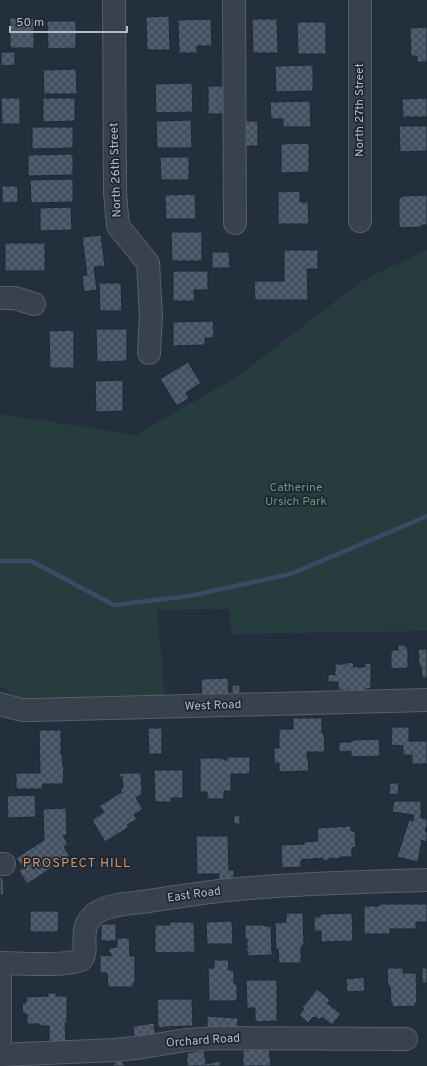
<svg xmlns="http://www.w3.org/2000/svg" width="427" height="1066" viewBox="0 0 427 1066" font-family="Overpass,sans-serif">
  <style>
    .park { fill: #263c3f }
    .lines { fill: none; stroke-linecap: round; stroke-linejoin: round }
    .stream { stroke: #394c67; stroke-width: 4.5 }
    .building { fill: url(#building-cross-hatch); stroke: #1f2835 }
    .minor-casing { stroke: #565f6c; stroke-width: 24 }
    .minor { stroke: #38414e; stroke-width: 22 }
    .labels { text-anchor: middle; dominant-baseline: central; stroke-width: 3.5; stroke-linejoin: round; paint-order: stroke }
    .street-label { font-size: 12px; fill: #b4bcc9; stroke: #1d2633 }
    .park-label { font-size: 12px; fill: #6b9a76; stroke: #1d2633 }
    .neighbourhood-label { font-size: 13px; letter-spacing: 1px; fill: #d59563; stroke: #1d2633 }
  </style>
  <defs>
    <pattern id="building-cross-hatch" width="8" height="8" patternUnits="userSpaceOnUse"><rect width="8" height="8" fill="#455162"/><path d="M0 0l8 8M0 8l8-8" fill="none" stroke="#5d6877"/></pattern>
  </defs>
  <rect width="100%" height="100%" fill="#242f3e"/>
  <polygon class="park" points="427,250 427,631 231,634 230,609 157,610 166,707 33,710 0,686 0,414 136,435 238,376 363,280"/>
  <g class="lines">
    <polyline class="stream" points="0,561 31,561 114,605 189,596 291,574 427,516"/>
  </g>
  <g class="building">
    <polygon points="169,16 170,50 147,50 146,17"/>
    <rect x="10" y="18" width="24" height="30"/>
    <polygon points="211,19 212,46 197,46 197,53 179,53 178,20"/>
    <polygon points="252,19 277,19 278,53 253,53"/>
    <polygon points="47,21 76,21 76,48 48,49"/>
    <polygon points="297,22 326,22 326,54 298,54"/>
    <polygon points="427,27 427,62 417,62 417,56 411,56 410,28"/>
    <polygon points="1,52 15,52 15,65 1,66"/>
    <polygon points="313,65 313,91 276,92 275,66"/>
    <polygon points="76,69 77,94 44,94 43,70"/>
    <polygon points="192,83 193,112 156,113 155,84"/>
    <rect x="208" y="86" width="20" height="28"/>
    <polygon points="1,98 20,98 20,124 2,124"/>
    <polygon points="43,98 75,98 75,121 43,122"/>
    <polygon points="427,98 427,117 403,117 402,99"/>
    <polygon points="310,101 311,127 283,127 283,119 271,119 270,102"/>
    <polygon points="191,120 192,148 157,148 156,121"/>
    <rect x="245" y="121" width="13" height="25"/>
    <polygon points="399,126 427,126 427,151 400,152"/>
    <polygon points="32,127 73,127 73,148 32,149"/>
    <polygon points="309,143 309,172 281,173 281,144"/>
    <polygon points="73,154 73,175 28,176 28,155"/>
    <polygon points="160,157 189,157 189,180 161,180"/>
    <polygon points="73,179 73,202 31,203 30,180"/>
    <polygon points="2,186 18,186 18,202 2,203"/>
    <polygon points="300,191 300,202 308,202 309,224 278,224 278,192"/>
    <polygon points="195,194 196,219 166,219 165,195"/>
    <polygon points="427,195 427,225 422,225 422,227 399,228 399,198 402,197 402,196"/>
    <polygon points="71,207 72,230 40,231 40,208"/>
    <polygon points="171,232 202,232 202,261 172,261"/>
    <polygon points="101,235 105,266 94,267 97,290 84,292 82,276 87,275 82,237"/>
    <rect x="5" y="243" width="40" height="28"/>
    <polygon points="284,250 318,250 318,269 307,269 308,300 255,300 254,281 284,281"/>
    <polygon points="212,252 229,252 230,268 212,268"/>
    <polygon points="173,271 208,271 208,290 194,290 195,301 173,301"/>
    <polygon points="99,283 121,283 122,311 100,311"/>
    <polygon points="213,321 214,338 205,338 205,345 173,346 173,322"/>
    <polygon points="96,329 127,329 127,361 97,362"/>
    <polygon points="74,330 74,368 50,368 49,331"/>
    <polygon points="188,362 201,383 186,393 189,398 177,406 160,379"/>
    <polygon points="123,380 123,411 96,412 95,381"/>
    <polygon points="398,645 406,645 407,649 408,649 408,668 391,669 391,650 398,650"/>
    <polygon points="418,649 427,649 427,678 422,678 421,666 419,666"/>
    <polygon points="346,662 354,663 353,667 365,667 365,663 371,663 371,688 366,689 366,691 338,690 338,682 328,682 328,674 335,675 335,664 346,664"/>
    <polygon points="228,678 229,700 202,698 201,679"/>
    <rect x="232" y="685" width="8" height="11"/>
    <polygon points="293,718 322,718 322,733 324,733 325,752 307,752 307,758 308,758 309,771 279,772 279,763 274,763 274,748 279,748 279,729 293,729"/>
    <polygon points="392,727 409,727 409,741 427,741 427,764 412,764 412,755 403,755 403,746 391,745"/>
    <polygon points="148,728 162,728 162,754 149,754"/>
    <polygon points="39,730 61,730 61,755 62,755 63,767 64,767 63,784 43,784 42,789 16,789 16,773 40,773"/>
    <polygon points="379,739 380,756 351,757 351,751 339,752 339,742 352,742 352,740"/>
    <polygon points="227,757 250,757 250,774 231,774 231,791 224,791 224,799 207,799 207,792 200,792 200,758 223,758 224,760 227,760"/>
    <polygon points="154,770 183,770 183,798 171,798 171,802 155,802"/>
    <polygon points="122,773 141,773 142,794 136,798 143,809 134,815 137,819 127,825 129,827 105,842 92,820 104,812 99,806 122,792 120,790 123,788 122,777 119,777 119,775"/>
    <polygon points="390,783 399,783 398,795 389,794"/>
    <polygon points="35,795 36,817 8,818 7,796"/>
    <polygon points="394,801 421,801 421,818 427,819 427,826 425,831 427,832 427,838 426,842 422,840 418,862 397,857 409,820 413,821 414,815 392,812"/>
    <polygon points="66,808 67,835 63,836 68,844 64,847 70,856 27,884 19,871 23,868 16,858 44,840 43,809"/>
    <polygon points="234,815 240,816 240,824 234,824"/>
    <polygon points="351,826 351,831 355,831 356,847 352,848 352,857 340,857 340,859 329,858 329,860 323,861 323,858 301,860 301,867 282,868 281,845 304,844 304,842 318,841 317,828"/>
    <polygon points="196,836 228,836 229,870 234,870 234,888 219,888 219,874 197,874"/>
    <polygon points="0,877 3,878 4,894 3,895 0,895"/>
    <polygon points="379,904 427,904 427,922 416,922 416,929 390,929 390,934 364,934 364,906 379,906"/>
    <polygon points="30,911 59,911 58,932 30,932"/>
    <polygon points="286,913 303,913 304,944 301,947 301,963 279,963 278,949 276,950 275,923 286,922"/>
    <polygon points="352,913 353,941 321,942 321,931 314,931 314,917 320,917 320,914"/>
    <polygon points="232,921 233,944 207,944 206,922"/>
    <polygon points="170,922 194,922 195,952 155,953 155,925 170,925"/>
    <rect x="101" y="924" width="15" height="17"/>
    <polygon points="245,925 264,925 264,926 271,926 272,955 248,956 248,951 245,951 245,949 247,949 247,939 245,939"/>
    <polygon points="117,938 129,938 130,956 135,956 135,983 133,983 133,987 108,987 107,973 100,973 100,955 111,956 111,953 109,953 109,948 117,947"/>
    <polygon points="214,960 229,960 228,970 234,970 234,984 237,984 237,1001 209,1001 208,968 214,968"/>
    <polygon points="387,968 403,968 403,973 416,973 417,1003 415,1003 415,1006 393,1007 392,1003 391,1003 390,986 388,986"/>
    <rect x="422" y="968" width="5" height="15"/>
    <polygon points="364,977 365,991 347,992 346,979"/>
    <polygon points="246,980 277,980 277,1021 255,1022 255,1008 247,1008"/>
    <polygon points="317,989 330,1000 327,1003 341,1014 332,1025 322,1017 319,1020 316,1017 314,1018 313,1017 308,1023 299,1015 304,1009 302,1008"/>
    <polygon points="48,993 56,993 56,996 67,996 67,1023 65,1023 66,1042 49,1043 49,1026 40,1026 40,1024 27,1024 27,1014 23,1014 22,1003 26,1003 26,997 48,996"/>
    <polygon points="157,999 192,999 193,1026 164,1027 164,1028 159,1028 159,1026 158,1026"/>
    <polygon points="207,1016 238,1018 237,1033 207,1033"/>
    <polygon points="154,1023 156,1040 135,1043 133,1026"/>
    <polygon points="269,1049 271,1066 243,1066 243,1050"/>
    <polygon points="204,1050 206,1064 220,1061 221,1066 187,1066 187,1053"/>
    <polygon points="119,1059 126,1066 112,1066"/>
  </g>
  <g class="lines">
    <defs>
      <g id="minor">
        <polyline points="114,0 115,193 118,226 148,263 151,316 149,353"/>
        <polyline points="234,0 235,223"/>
        <polyline points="360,0 360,221"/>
        <polyline points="0,298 15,298 34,304"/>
        <polyline points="0,704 22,710 33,710 427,700"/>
        <polyline points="0,864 4,864"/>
        <path d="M 0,963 C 19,963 64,967 81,960 C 91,949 75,929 96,913 C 108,904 134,903 149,901 C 183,896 217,890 251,888 C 310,883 368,882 427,880"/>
        <polyline points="0,1055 116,1050 143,1047 186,1040 219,1038 406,1039"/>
        <polyline points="0,1055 0,963"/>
      </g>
    </defs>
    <use href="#minor" class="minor-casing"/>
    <use href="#minor" class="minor"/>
  </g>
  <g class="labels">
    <g class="street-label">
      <text transform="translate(360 110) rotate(-90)">North 27th Street</text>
      <text transform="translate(116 170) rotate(-92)">North 26th Street</text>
      <text transform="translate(213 706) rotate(-2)">West Road</text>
      <text transform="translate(194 895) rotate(-8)">East Road</text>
      <text transform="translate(203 1041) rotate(-4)">Orchard Road</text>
    </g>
    <g class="park-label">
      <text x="296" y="488">Catherine<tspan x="296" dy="14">Ursich Park</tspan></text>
    </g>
    <g class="neighbourhood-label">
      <text x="77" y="864">PROSPECT HILL</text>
    </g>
  </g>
  <path d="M10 26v6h117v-6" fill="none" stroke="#b4bcc9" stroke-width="2"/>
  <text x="16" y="26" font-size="12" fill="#b4bcc9" stroke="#1d2633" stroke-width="3" paint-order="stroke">50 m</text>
</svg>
